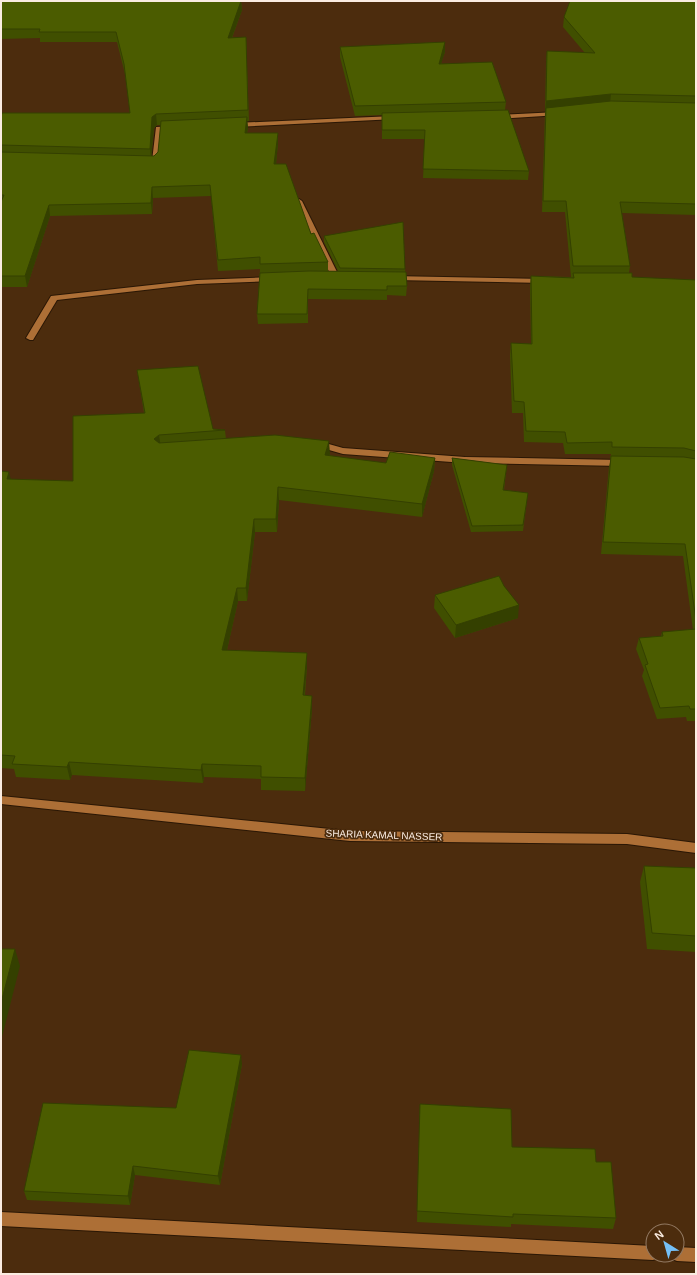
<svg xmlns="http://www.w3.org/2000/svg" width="697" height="1275" viewBox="0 0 697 1275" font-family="Helvetica,sans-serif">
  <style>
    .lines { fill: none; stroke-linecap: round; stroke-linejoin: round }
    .lane-casing { stroke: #2a1705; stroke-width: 2 }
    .street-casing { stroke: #2a1705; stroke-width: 2 }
    .lane { fill: #ad6f36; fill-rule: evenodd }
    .street { fill: #ad6f36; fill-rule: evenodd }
    .wall { fill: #404f00; fill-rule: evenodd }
    .shaded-wall { fill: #344000 }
    .building { fill: #4b5c00; stroke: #344000 }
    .labels { text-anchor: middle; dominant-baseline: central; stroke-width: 3.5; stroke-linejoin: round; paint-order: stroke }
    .street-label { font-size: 10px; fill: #faece1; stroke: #4c2c0d }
  </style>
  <rect width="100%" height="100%" fill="#4c2c0d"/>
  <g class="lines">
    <defs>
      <g id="lane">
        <polygon points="299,199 302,201 340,278 339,280 336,280 332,278 296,201"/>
        <polygon points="318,441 343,448 465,457 622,460 626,463 622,466 465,463 343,454 315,446 314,444"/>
        <polygon points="1,1212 653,1246 653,1255 659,1255 658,1258 653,1260 1,1226"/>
        <polygon points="677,1247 696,1248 696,1262 677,1261 672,1259 670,1255 677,1255"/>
      </g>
      <g id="street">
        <polygon points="558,112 561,114 560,115 496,119 493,117 496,115"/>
        <polygon points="394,116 397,118 396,119 235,127 232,125 235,123"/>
        <polygon points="156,127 175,126 178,128 175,130 161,130 158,163 150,165 147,163 152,161"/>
        <polygon points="391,276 544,279 548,281 544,283 394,280 390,278"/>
        <polygon points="272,277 276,279 275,281 197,284 57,300 33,340 30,340 26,338 51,296 197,280"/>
        <polygon points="1,796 350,831 627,834 696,843 696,853 627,844 350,841 1,804"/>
      </g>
    </defs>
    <use href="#lane" class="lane-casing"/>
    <use href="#street" class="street-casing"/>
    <use href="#lane" class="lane"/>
    <use href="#street" class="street"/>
  </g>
  <g class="wall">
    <path d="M 1,1 L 241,1 L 242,10 L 232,38 L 246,37 L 249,121 L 247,121 L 248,128 L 247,133 L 278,133 L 278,143 L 276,164 L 311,234 L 328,262 L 328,271 L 338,271 L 324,242 L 324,236 L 405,269 L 407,286 L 406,296 L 387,295 L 387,300 L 308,299 L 308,323 L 258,324 L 257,314 L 260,269 L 218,271 L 211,196 L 153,198 L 152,214 L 50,216 L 27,287 L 1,287 L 1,117 L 130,113 L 125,74 L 117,42 L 40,42 L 40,38 L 1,39 ZM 157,125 L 161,125 L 158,152 L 154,156 L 151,156 L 154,128 Z"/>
    <polygon points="696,1 696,215 622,213 630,266 629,273 632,277 696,280 696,721 687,721 686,717 657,719 642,676 644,670 636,649 639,638 661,636 662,632 693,630 683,556 601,554 609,467 611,458 610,458 611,454 565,454 563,443 524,442 523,413 512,413 510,355 511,343 531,344 530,287 531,276 571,277 565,212 542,212 545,112 546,61 547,51 585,53 563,27 564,17"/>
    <polygon points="340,47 445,52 441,63 506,102 505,110 529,171 528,180 423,178 425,139 382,139 382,115 355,116 340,57"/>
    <polygon points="137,370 213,429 225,430 226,439 330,454 329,456 386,463 435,458 434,471 422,517 279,500 277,532 255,532 247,601 238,601 227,650 307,653 307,666 305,695 312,696 312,709 305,791 261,790 261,779 204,777 203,783 72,775 70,780 16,777 14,769 1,768 1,471 11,479 73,481 144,413"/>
    <polygon points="452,458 507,465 504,490 528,493 523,531 471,532 452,465"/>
    <polygon points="435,595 518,618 455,638 434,608"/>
    <polygon points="644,866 696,868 696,952 647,949 640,882"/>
    <polygon points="242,1064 220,1185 135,1175 130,1205 27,1200 24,1191 176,1108"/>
    <polygon points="420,1104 512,1147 596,1162 616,1218 613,1229 511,1224 511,1227 417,1222"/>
  </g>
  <g class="shaded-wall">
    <polygon points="241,1 242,10 228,48 228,38"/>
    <polygon points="445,42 445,52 438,73 439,64"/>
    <polygon points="611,94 610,104 545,112 546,101"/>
    <polygon points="156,114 157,125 154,128 151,159 150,149 152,117"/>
    <polygon points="247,117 248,128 245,143 245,133"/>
    <polygon points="278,133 278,143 275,175 274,164"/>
    <polygon points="152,187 153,198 152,214 151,203"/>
    <polygon points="49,205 50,216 27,287 25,276"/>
    <polygon points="159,435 161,448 154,439"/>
    <polygon points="329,441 330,454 325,468 325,455"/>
    <polygon points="435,458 434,471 422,517 422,504"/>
    <polygon points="9,472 12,484 7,479"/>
    <polygon points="278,487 279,500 277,532 276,519"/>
    <polygon points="254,519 255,532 247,601 246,588"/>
    <polygon points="237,588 238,601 224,663 222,650"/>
    <polygon points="519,605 518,618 455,638 456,625"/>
    <polygon points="307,653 307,666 303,709 303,695"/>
    <polygon points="312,696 312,709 305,791 305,778"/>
    <polygon points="69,762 72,775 70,780 67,767"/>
    <polygon points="202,764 204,777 203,783 201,770"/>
    <polygon points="15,949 20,966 1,1041 1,1003"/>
    <polygon points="241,1055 242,1064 220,1185 218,1176"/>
    <polygon points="133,1166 135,1175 130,1205 128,1196"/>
  </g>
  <g class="building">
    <polygon points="1,1 241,1 228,38 246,37 248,110 156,114 152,117 150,149 1,145 1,117 2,113 130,113 124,64 116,32 39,32 40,29 1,29"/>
    <polygon points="570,1 696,1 696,96 611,94 546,101 547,51 595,53 564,17"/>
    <polygon points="445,42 439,64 492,62 506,102 355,106 340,47"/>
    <polygon points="611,101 696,103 696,204 620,202 630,266 573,266 566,201 543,201 546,108"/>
    <polygon points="508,110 529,171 423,169 425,130 382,130 382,113"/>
    <polygon points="247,117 245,133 278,133 274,164 286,164 311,234 314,233 328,262 260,264 260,257 218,260 210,185 152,187 151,203 49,205 25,276 1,276 1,202 4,195 1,195 1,152 154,156 158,152 161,121"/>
    <polygon points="403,222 405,269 340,268 324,236"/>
    <polygon points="309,271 406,272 407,286 387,286 387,290 308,289 307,314 257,314 260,273"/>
    <polygon points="573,273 632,273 632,277 696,280 696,451 684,448 612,447 612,442 567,443 565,432 526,431 524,402 514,401 511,343 532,344 531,276 574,278"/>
    <polygon points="198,366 213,429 225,430 159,435 154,439 159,443 275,435 329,441 325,455 386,463 390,452 435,458 422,504 278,487 276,519 254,519 246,588 237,588 222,650 307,653 303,695 312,696 305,778 261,777 261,766 202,764 201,770 69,762 67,767 12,764 15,756 1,755 1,471 9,472 7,479 73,481 73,416 145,413 137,370"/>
    <polygon points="611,456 684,457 696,459 696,620 685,544 603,542"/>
    <polygon points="452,458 507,465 503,490 528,493 523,525 472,526"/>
    <polygon points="499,576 504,586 519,605 456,625 435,595"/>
    <polygon points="696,629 696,709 690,709 689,706 660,708 645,665 648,664 639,638 663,636 662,632"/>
    <polygon points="644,866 696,868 696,936 652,933"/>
    <polygon points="1,949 15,949 1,1003"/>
    <polygon points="189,1050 241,1055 218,1176 133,1166 128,1196 24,1191 43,1103 176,1108"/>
    <polygon points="420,1104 511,1109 512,1147 595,1149 596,1162 611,1162 616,1218 513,1214 513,1217 417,1211"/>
  </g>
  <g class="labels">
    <g class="street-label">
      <text transform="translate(384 835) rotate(2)">SHARIA KAMAL NASSER</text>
    </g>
  </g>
  <rect width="697" height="1275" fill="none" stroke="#faece1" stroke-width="4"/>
  <g transform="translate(665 1243) rotate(323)"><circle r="19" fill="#4c2c0d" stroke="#927962"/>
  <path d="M0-3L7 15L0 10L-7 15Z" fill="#75c0f6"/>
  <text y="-6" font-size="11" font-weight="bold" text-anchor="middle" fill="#faece1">N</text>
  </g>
</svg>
